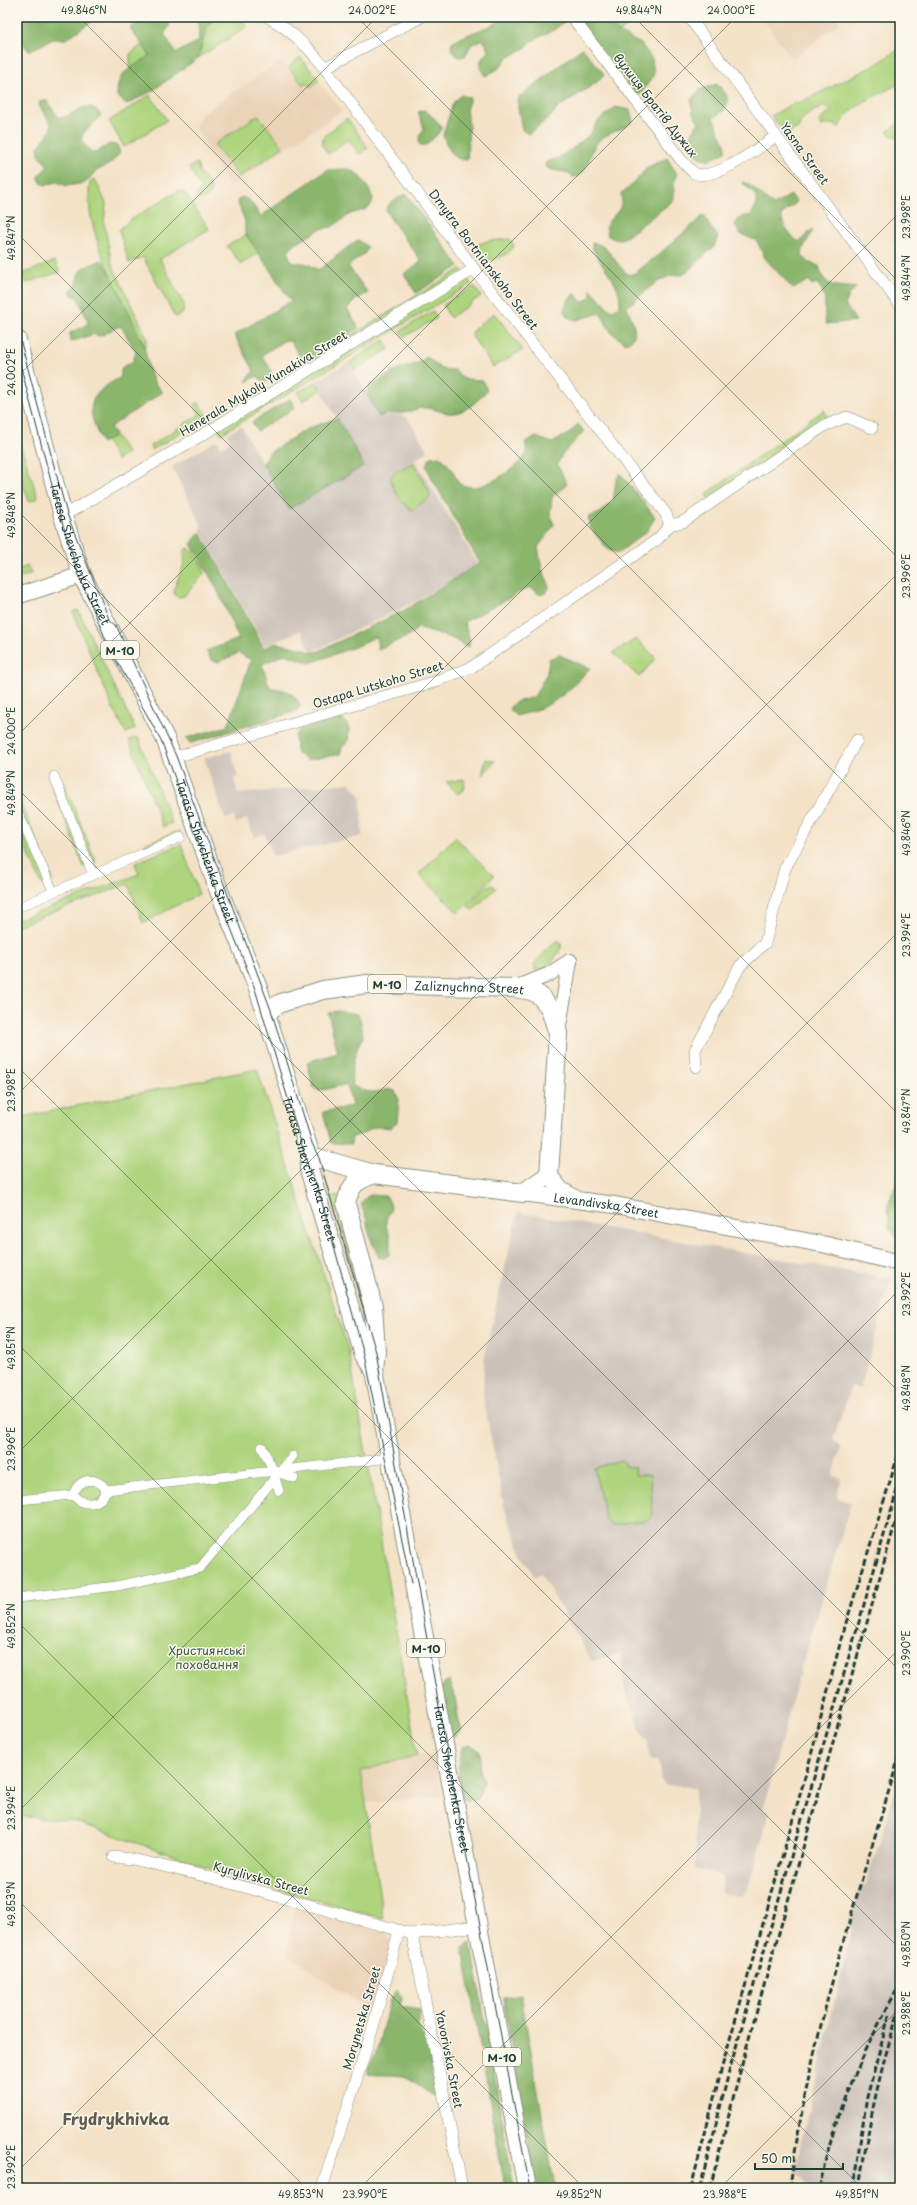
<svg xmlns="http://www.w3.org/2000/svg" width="917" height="2205" viewBox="0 0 917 2205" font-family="'Playpen Sans',sans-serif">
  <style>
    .built { fill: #ebd3b8 }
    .industrial { fill: #cdc2b9 }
    .green { fill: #aed47d; stroke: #668858 }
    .forest { fill: #8ab66c; stroke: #547a50 }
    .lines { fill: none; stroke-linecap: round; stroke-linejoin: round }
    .pedestrian-casing { stroke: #8a907e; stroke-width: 10 }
    .minor-casing { stroke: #8a907e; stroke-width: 12 }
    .tertiary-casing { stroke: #8a907e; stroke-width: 16 }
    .secondary-casing { stroke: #8a907e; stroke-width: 18 }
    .primary-casing { stroke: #8a907e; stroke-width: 20 }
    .pedestrian { stroke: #fff; stroke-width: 9 }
    .minor { stroke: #fff; stroke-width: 11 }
    .tertiary { stroke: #fff; stroke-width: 14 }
    .secondary { stroke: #fff; stroke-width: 16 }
    .primary { stroke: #fff; stroke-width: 18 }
    .tram { stroke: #1f3d34; stroke-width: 1 }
    .rail { stroke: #1f3d34; stroke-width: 3; stroke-dasharray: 6 3; stroke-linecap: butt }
    .ticks { fill: none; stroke: #1f3d34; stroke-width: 1; stroke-opacity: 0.45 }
    .labels { text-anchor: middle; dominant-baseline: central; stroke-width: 3; stroke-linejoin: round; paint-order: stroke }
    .shield { fill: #fbf7ec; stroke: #61756b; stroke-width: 1 }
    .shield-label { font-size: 11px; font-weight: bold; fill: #1f3d34 }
    .street-label { font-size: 12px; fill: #1f3d34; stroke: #fbf7ec }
    .park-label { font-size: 12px; fill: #3c5b43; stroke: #fbf7ec }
    .district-label { font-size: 16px; font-weight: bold; fill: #605c50; stroke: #fbf7ec }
    .neatline { fill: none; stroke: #1f3d34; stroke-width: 1.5 }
    .ticks-label { font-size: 10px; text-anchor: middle; fill: #1f3d34 }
  </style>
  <rect width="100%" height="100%" fill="#fbf7ec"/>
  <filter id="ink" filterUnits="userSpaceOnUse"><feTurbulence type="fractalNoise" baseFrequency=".025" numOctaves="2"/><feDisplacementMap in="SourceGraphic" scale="8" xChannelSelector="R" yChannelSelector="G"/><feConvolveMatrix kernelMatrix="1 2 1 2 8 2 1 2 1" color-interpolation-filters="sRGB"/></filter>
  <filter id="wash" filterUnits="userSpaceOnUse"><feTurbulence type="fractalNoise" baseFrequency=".012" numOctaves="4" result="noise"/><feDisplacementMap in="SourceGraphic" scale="16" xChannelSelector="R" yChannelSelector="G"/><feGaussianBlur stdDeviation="0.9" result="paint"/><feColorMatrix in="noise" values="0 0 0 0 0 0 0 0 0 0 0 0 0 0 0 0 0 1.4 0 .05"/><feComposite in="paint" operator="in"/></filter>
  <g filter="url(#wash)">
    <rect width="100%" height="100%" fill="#f4e2c7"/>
    <g class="built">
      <polygon points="761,17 836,17 840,23 792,59"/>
      <polygon points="300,57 342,111 229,186 195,127 201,114 281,61 287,68"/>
      <polygon points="435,1754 444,1796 366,1803 361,1771 417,1755"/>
      <polygon points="293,1909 385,1932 391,1943 372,2012 287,1954"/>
    </g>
    <g class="industrial">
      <polygon points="349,362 379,416 387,412 407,417 428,451 415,460 478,564 420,599 311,652 301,630 265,646 201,531 201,524 172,467 217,440 221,447 231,442 227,434 241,426 289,509 364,466 316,382"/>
      <polygon points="231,751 238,777 234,778 238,794 350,783 361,796 362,836 273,856 264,834 254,838 247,819 236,823 234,816 225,819 204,758"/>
      <polygon points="518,1212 891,1279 860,1389 851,1386 833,1440 841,1447 833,1476 842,1478 836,1497 851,1503 800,1671 763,1810 769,1812 749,1886 741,1896 722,1894 722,1876 695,1868 695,1787 666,1786 662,1781 659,1760 650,1760 648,1742 643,1736 625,1690 620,1654 592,1661 541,1574 534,1576 522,1555 504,1507 483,1396 484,1361 491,1327"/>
      <polygon points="900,1773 900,2188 810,2188 800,2175 795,2174 801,2142 852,1929 850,1921 861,1885 864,1886 880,1842"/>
    </g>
    <g class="green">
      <polygon points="215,17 236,17 247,24 244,29 198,58 207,26"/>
      <polygon points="592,17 623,17 629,25 609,40"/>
      <polygon points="143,44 155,61 135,76 130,64 130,54"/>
      <path d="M 900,49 L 900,83 C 878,96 851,103 839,127 L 832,124 L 821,126 L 819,121 L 832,110 L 823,107 C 811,112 803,115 798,128 L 790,132 L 782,128 L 771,116 L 794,103 L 801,102 L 875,65 Z"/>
      <polygon points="300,57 319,80 310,87 306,82 303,85 289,67"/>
      <polygon points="150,95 167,120 124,147 109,121"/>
      <polygon points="258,115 283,147 239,177 214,145"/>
      <polygon points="347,118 368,148 359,154 348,139 328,154 322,145 323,137"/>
      <polygon points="900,122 900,140 887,132"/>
      <path d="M 197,163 L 200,174 C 210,182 218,195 200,200 L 195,195 L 202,190 L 189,168 Z"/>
      <path d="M 95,179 L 106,203 L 104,223 L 112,264 L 147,338 L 145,347 C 125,305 81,228 90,182 Z"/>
      <polygon points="178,191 185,193 209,229 160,259 184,305 183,313 175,317 143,257 129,263 119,230 130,220"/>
      <polygon points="246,235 259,253 241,264 227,246"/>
      <path d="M 510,239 L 514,246 C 508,256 495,260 484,261 L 475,250 L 476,245 L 488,241 Z"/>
      <polygon points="55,261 60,272 26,283 23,274"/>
      <polygon points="461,269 471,284 221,434 217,426 283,385 278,380"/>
      <polygon points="474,286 481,296 450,318 443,305"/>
      <polygon points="433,311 437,318 404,337 400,331"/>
      <polygon points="494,313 523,350 493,367 472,336 473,330"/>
      <polygon points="384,340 389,349 355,370 350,362"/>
      <polygon points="316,382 321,390 303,401 298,392"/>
      <polygon points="198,402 207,416 152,450 150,446 200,414 194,405"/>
      <polygon points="824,410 828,416 709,498 706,494"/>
      <polygon points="17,434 38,498 29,501 17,468"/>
      <polygon points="115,435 127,453 117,460 106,441"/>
      <path d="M 413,463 L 428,489 L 430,497 L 412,510 C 400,503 394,490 390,478 L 395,472 Z"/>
      <path d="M 187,548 L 190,549 C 195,556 204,566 204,574 L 184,596 L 178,597 L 174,595 C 174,578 188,568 184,551 Z"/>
      <polygon points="28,566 31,574 17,579 17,570"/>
      <polygon points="78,610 135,729 126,733 111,704 73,612"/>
      <polygon points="636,639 656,658 639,677 613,653"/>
      <polygon points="138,737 172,823 163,827 129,740"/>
      <polygon points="486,759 495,761 482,776"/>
      <polygon points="464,779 465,788 458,794 446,782"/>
      <polygon points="63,781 96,862 84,867 52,786"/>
      <polygon points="19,799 53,880 42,885 17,827"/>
      <polygon points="179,831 180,834 145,847 144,844"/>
      <polygon points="455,837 494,876 458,913 419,874"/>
      <polygon points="181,844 199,894 143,923 128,884 17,926 17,920 139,874 135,863"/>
      <polygon points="492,885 496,888 473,910 467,906 487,886"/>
      <path d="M 556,941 L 559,941 L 562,945 C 558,956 548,970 535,970 L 534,964 Z"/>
      <polygon points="257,1069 349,1352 417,1755 361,1771 383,1918 247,1881 73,1821 17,1816 17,1118"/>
      <polygon points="338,1195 339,1203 363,1301 361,1299 332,1196"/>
      <polygon points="622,1460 627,1467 634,1467 635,1475 650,1475 653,1514 648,1520 613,1525 606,1520 594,1468"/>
    </g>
    <g class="forest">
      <polygon points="30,17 96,17 96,18 66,39 53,39 29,51 17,36 17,26"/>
      <path d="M 141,17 L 170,17 L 169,27 L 164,34 L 176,53 L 199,41 L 198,22 L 201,17 L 215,17 L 207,26 L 198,58 L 152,91 L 127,104 L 117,96 C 117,73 126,72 143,60 C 146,58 147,56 150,55 L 131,30 L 131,27 Z"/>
      <path d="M 508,17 L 560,17 L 563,23 L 555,29 L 532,41 L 525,48 L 506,59 L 498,69 L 485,76 L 480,68 L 481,60 L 488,51 L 486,44 L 482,39 L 471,45 L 465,56 L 459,57 C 452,53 450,50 452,43 C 469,32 490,28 508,17 Z"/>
      <polygon points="575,17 597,17 622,34 641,44 652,59 654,74 641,94 636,95"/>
      <polygon points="582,48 604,74 596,83 560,106 549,118 528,134 522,130 518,107 519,97"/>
      <path d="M 717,84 L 726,94 L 728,103 L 724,110 L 713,118 L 726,146 L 725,152 C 715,158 702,165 694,151 C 692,147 690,144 690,139 C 691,134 696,127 699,122 L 693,113 L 691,100 L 699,90 Z"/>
      <path d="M 461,95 L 470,98 L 466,110 L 469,126 L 467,160 C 452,160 448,148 443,135 L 453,103 Z"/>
      <path d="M 46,100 L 59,118 C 73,118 87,95 101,115 L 83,134 L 81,140 L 92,152 L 96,153 L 109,144 L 117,145 L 120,153 L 110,164 L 96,171 L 85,183 L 67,186 L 57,182 L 45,185 L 41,183 L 38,176 L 48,166 L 39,155 L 38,147 C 57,123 53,129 39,105 L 40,101 Z"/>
      <path d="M 616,107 L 630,110 L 633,121 C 623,131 606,132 597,143 C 589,152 588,178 573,177 C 571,176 568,173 565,172 C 558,170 551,172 545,166 L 546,162 L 558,158 L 576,146 L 589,135 L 598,121 Z"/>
      <path d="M 425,110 L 441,125 L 441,131 L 426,145 L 420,145 C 417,138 421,134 424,128 L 418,112 Z"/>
      <path d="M 667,158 L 677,174 L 674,180 L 674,200 L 626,237 L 617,240 L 608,236 L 606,226 C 614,211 624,213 621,193 L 628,189 L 648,167 Z"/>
      <path d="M 347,169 C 360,172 369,187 373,199 L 371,205 L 364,210 L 350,214 L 332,227 L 320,229 L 293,246 L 288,252 C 292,269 296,260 307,264 C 311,265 314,268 318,270 C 333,261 344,248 358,240 L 368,247 L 365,253 L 348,266 L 368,293 L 354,301 L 347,309 L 359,328 L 303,362 L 291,342 L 285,340 L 262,355 L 271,370 L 272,379 L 264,382 L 257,376 L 246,382 L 254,370 L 234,335 L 291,301 L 245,233 L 245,221 L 237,201 L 242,197 L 249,200 L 261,216 L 327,170 Z"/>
      <path d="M 742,182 C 756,186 761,198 774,205 L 791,195 L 797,202 L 781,215 C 783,227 789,235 799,242 L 813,229 C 809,241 803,243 802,256 L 810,263 L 819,266 C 825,290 836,285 856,288 L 849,295 L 845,305 L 856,321 L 826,324 C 823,308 829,294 816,283 L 812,285 L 809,280 L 793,289 L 765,258 L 757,241 L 739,233 L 735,224 L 741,217 L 751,215 L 756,206 L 756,196 Z"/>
      <path d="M 406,194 L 459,266 L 416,293 L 404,274 L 421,262 C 415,249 387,218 386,209 L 391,202 Z"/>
      <path d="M 704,215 L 710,227 L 718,236 L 714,247 L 683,275 C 662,272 642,295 627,307 C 631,318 643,338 625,343 L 611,332 L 600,313 L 576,320 L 567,317 L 564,309 L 568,300 L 575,293 L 581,302 L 587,300 L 591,296 L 591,289 L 611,311 L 620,306 C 623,280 591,258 592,243 C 609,243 616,267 629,275 L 635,273 L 657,256 Z"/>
      <path d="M 101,260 C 109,267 138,331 143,344 C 149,361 147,379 163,392 L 110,427 L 115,435 L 102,443 C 86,408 85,396 121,377 L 121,368 L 133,361 L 136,352 L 121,326 C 112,328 106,335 98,336 L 94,334 L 70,342 L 70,333 L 85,326 L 88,322 L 78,298 L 71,294 L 71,290 L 77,286 C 76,266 86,268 101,260 Z"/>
      <path d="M 427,357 L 441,369 L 455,370 L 464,379 L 482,380 L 487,390 C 478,401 464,415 448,413 C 441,413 434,408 427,408 C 418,407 411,412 403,413 C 393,413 388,412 379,417 L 367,394 L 369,387 L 394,371 L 416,364 Z"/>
      <polygon points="290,399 295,408 257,431 252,422"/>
      <polygon points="337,418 364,466 289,509 263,464 270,452 307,429"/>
      <path d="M 578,424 L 584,431 L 562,455 L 557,464 L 567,484 L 552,497 L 550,513 L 554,525 L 538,547 L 542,569 L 548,582 L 549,588 L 546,593 L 540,595 L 530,587 L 464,622 L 470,640 L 469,647 C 462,646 461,643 455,640 C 443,634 431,634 419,627 L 409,636 L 378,649 L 376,636 L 360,645 L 310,663 L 285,654 L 262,664 L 270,688 C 284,689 295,692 300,706 L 297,711 L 191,743 L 189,742 L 186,738 L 228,726 L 251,660 L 239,653 L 218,662 L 211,660 L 206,651 L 239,639 L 216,587 L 191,544 L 200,532 L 264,648 L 276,643 L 305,649 L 309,652 L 317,652 L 405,610 L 480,563 L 430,475 L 426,465 L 431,457 L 440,456 L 452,469 L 459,484 C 463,485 468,487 472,487 C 488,488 518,467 527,453 L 525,442 L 536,437 L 552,443 L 570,433 Z"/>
      <polygon points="620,473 655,517 647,531 618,553 608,550 590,527 588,517 598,514 613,501 616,481"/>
      <path d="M 559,655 L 590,668 C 567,694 551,708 516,716 L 509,708 L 516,702 L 534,697 L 547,673 L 549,659 Z"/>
      <polygon points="343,719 349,728 348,742 342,747 340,754 307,760 296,752 295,736 300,729"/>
      <path d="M 338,1011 L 358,1014 L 361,1022 L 363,1037 C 355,1049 350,1071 352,1085 C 359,1089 366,1092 373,1092 C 383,1092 384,1087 395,1091 L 399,1100 L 397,1122 L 390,1128 C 366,1124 372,1133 352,1137 L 351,1144 L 331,1143 L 323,1112 L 352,1106 L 347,1084 L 319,1091 L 313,1087 L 307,1062 L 338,1053 L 328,1013 Z"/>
      <polygon points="900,1160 900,1235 895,1236 889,1228 888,1204 896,1184"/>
      <path d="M 370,1195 L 386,1196 C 397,1212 386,1210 386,1224 C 386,1228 388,1230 389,1233 C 391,1240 390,1248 389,1255 L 384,1258 L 379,1257 C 372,1244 369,1236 367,1222 C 366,1211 354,1204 370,1195 Z"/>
      <path d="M 449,1681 C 458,1695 455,1714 462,1730 L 454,1737 L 448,1734 L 441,1689 L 445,1682 Z"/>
      <path d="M 470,1744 L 479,1750 L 481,1758 L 479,1771 L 484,1781 L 477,1799 L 469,1801 L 462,1798 C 459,1780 456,1764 463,1747 Z"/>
      <polygon points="470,1943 473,1952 514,2188 505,2188 463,1948"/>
      <path d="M 397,1990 L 402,1998 L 400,2007 L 420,2010 L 418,2027 L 429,2044 L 435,2096 C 423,2092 415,2079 403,2076 C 392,2074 380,2076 368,2074 L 368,2067 L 376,2053 L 391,1996 Z"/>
      <polygon points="521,1995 555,2188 536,2188 503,1998"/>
    </g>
  </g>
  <g filter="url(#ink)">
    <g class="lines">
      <defs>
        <g id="pedestrian">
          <polyline points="54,776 93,875 181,837"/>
          <polyline points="17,810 53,891"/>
          <polyline points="17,908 93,875"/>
          <polyline points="262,1447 272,1468 279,1491"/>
          <polyline points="276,1472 294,1478"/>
          <polyline points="106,1490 390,1458"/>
          <path d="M 73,1495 C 78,1478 97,1475 106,1490"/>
          <path d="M 73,1495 C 83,1507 101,1506 106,1490"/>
          <polyline points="17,1500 73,1495"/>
          <polyline points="17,1598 117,1586 200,1568 293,1456"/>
        </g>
        <g id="minor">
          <path d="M 268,17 C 289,29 305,43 321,63 L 474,269 L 666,514 L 670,525"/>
          <path d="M 572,17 L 681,160 C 685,164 690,170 694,173 C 714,183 759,147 776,136"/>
          <polyline points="689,17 900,305"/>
          <polyline points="324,68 421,17"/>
          <polyline points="63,516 214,428 474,269"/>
          <polyline points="670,525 683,522 824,426 847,417 872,428"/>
          <polyline points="172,758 434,682 472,667 658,539 670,525"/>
          <polyline points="696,1067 695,1050 740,966 765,943 785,868 857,740"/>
          <polyline points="114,1857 132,1859 209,1877 412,1934 478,1926"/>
          <polyline points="412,1934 462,2188"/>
          <polyline points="322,2188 373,2027 399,1931"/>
        </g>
        <g id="tertiary">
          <polyline points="514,988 548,975 570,961"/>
          <polyline points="558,1032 570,961"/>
        </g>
        <g id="secondary">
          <polyline points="17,596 82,575"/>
          <polyline points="549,1175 561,1190 575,1198"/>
          <path id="s1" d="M 523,1193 L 615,1205 L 827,1245 L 900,1263"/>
        </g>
        <g id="primary">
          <path id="s2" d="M 17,340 L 63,516 L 82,575 L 165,738 L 219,891 L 258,988 L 311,1156 L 309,1169 L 364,1355 L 374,1370"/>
          <path id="s3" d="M 266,1012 L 281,1003 L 323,990 L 367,984 L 514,988 L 532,991 L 540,996 L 549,1007 L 558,1033 L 549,1175 L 523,1193 L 374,1174 L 311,1156"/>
          <path d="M 374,1174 C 356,1181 351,1183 346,1203 L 373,1306 L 376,1352 L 374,1370 L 527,2188"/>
        </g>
      </defs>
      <use href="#pedestrian" class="pedestrian-casing"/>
      <use href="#minor" class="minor-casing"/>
      <use href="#tertiary" class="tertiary-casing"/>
      <use href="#secondary" class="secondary-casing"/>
      <use href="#primary" class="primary-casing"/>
      <use href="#pedestrian" class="pedestrian"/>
      <use href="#minor" class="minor"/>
      <use href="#tertiary" class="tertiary"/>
      <use href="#secondary" class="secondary"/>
      <use href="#primary" class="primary"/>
      <g class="tram">
        <path id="s4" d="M 17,328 L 67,514 L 109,619 L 116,625 L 176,756 L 271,1010 L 312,1143 L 319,1158 L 327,1186 L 376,1352 L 451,1774 L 530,2188"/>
        <path id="s5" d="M 17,352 L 59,512 L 79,576 L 109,647 L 161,740 L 217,893 L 255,989 L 309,1169 L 318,1188 L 364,1355 L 411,1584"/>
      </g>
      <g class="rail">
        <polyline points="691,2188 722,2067 809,1763 842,1636 900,1449"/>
        <polyline points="700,2188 730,2068 900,1480"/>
        <polyline points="710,2188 746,2049 900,1506"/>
        <path d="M 790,2188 C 808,2040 857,1897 900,1754"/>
        <path d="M 820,2188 C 829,2125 866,2045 897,1990"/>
        <polyline points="853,2188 867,2097 890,2012"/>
        <path d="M 859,2188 C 868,2127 880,2067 900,2008"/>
      </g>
    </g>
  </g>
  <path class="ticks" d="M 79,17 L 900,838M 357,17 L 900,560M 634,17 L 900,283M 17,18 L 18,17M 17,233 L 900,1116M 17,377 L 377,17M 17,510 L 900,1393M 17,736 L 736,17M 17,788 L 900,1671M 17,1066 L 900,1949M 17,1095 L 900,212M 17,1343 L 862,2188M 17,1454 L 900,571M 17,1621 L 584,2188M 17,1813 L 900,930M 17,1899 L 306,2188M 17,2172 L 900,1289M 17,2176 L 29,2188M 360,2188 L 900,1648M 720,2188 L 900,2008"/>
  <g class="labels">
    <g class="shield">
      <rect x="101" y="641" width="38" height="18" rx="3"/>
      <rect x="368" y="975" width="38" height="18" rx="3"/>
      <rect x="407" y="1639" width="38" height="18" rx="3"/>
      <rect x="483" y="2048" width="38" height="18" rx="3"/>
    </g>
    <g class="shield-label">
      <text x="120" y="650">М-10</text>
      <text x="387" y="984">М-10</text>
      <text x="426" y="1648">М-10</text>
      <text x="502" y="2057">М-10</text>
    </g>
    <g class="street-label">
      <text transform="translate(656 105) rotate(52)">вулиця Братів Дужих</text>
      <text transform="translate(805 153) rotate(54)">Yasna Street</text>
      <text transform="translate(484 259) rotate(53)">Dmytra Bortnianskoho Street</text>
      <text transform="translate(263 383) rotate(-31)">Henerala Mykoly Yunakiva Street</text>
      <text stroke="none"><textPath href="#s2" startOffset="223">Tarasa Shevchenka Street</textPath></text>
      <text transform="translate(378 684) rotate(-17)">Ostapa Lutskoho Street</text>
      <text stroke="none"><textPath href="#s2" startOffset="547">Tarasa Shevchenka Street</textPath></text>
      <text stroke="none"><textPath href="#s3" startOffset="208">Zaliznychna Street</textPath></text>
      <text stroke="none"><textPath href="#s5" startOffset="870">Tarasa Shevchenka Street</textPath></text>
      <text stroke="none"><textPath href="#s1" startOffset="84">Levandivska Street</textPath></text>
      <text stroke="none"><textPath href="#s4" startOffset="1521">Tarasa Shevchenka Street</textPath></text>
      <text transform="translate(261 1878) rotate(15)">Kyrylivska Street</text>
      <text transform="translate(361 2018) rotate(-74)">Morynetska Street</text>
      <text transform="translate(450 2059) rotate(79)">Yavorivska Street</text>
    </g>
    <g class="park-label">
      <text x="207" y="1650">Християнські<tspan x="207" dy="14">поховання</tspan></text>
    </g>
    <g class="district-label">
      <text x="116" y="2118">Frydrykhivka</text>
    </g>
  </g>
  <rect width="917" height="2205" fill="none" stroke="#fbf7ec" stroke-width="44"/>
  <path d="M755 2163v6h88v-6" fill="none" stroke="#1f3d34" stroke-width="2"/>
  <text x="761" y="2163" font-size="12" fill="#1f3d34" stroke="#fbf7ec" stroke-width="3" paint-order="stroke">50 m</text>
  <rect x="22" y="22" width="873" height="2161" class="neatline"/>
  <g class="ticks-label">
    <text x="84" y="14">49.846°N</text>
    <text x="372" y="14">24.002°E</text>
    <text x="639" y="14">49.844°N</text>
    <text x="731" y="14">24.000°E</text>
    <text transform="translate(906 217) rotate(-90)" y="4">23.998°E</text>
    <text transform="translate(11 238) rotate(-90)" y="4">49.847°N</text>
    <text transform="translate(906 278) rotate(-90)" y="4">49.844°N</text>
    <text transform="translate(11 372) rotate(-90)" y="4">24.002°E</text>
    <text transform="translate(11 515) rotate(-90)" y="4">49.848°N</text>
    <text transform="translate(906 576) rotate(-90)" y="4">23.996°E</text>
    <text transform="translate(11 731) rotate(-90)" y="4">24.000°E</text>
    <text transform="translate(11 793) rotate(-90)" y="4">49.849°N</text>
    <text transform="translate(906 833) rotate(-90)" y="4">49.846°N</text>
    <text transform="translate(906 935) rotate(-90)" y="4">23.994°E</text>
    <text transform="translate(11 1090) rotate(-90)" y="4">23.998°E</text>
    <text transform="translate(906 1111) rotate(-90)" y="4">49.847°N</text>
    <text transform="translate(906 1294) rotate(-90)" y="4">23.992°E</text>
    <text transform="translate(11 1348) rotate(-90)" y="4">49.851°N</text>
    <text transform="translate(906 1388) rotate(-90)" y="4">49.848°N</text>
    <text transform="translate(11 1449) rotate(-90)" y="4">23.996°E</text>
    <text transform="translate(11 1626) rotate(-90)" y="4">49.852°N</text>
    <text transform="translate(906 1653) rotate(-90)" y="4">23.990°E</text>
    <text transform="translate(11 1808) rotate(-90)" y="4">23.994°E</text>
    <text transform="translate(11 1904) rotate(-90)" y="4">49.853°N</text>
    <text transform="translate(906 1944) rotate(-90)" y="4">49.850°N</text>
    <text transform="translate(906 2013) rotate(-90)" y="4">23.988°E</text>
    <text transform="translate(11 2167) rotate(-90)" y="4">23.992°E</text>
    <text x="301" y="2198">49.853°N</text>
    <text x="365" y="2198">23.990°E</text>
    <text x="579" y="2198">49.852°N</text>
    <text x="725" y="2198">23.988°E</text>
    <text x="857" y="2198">49.851°N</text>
  </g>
</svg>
